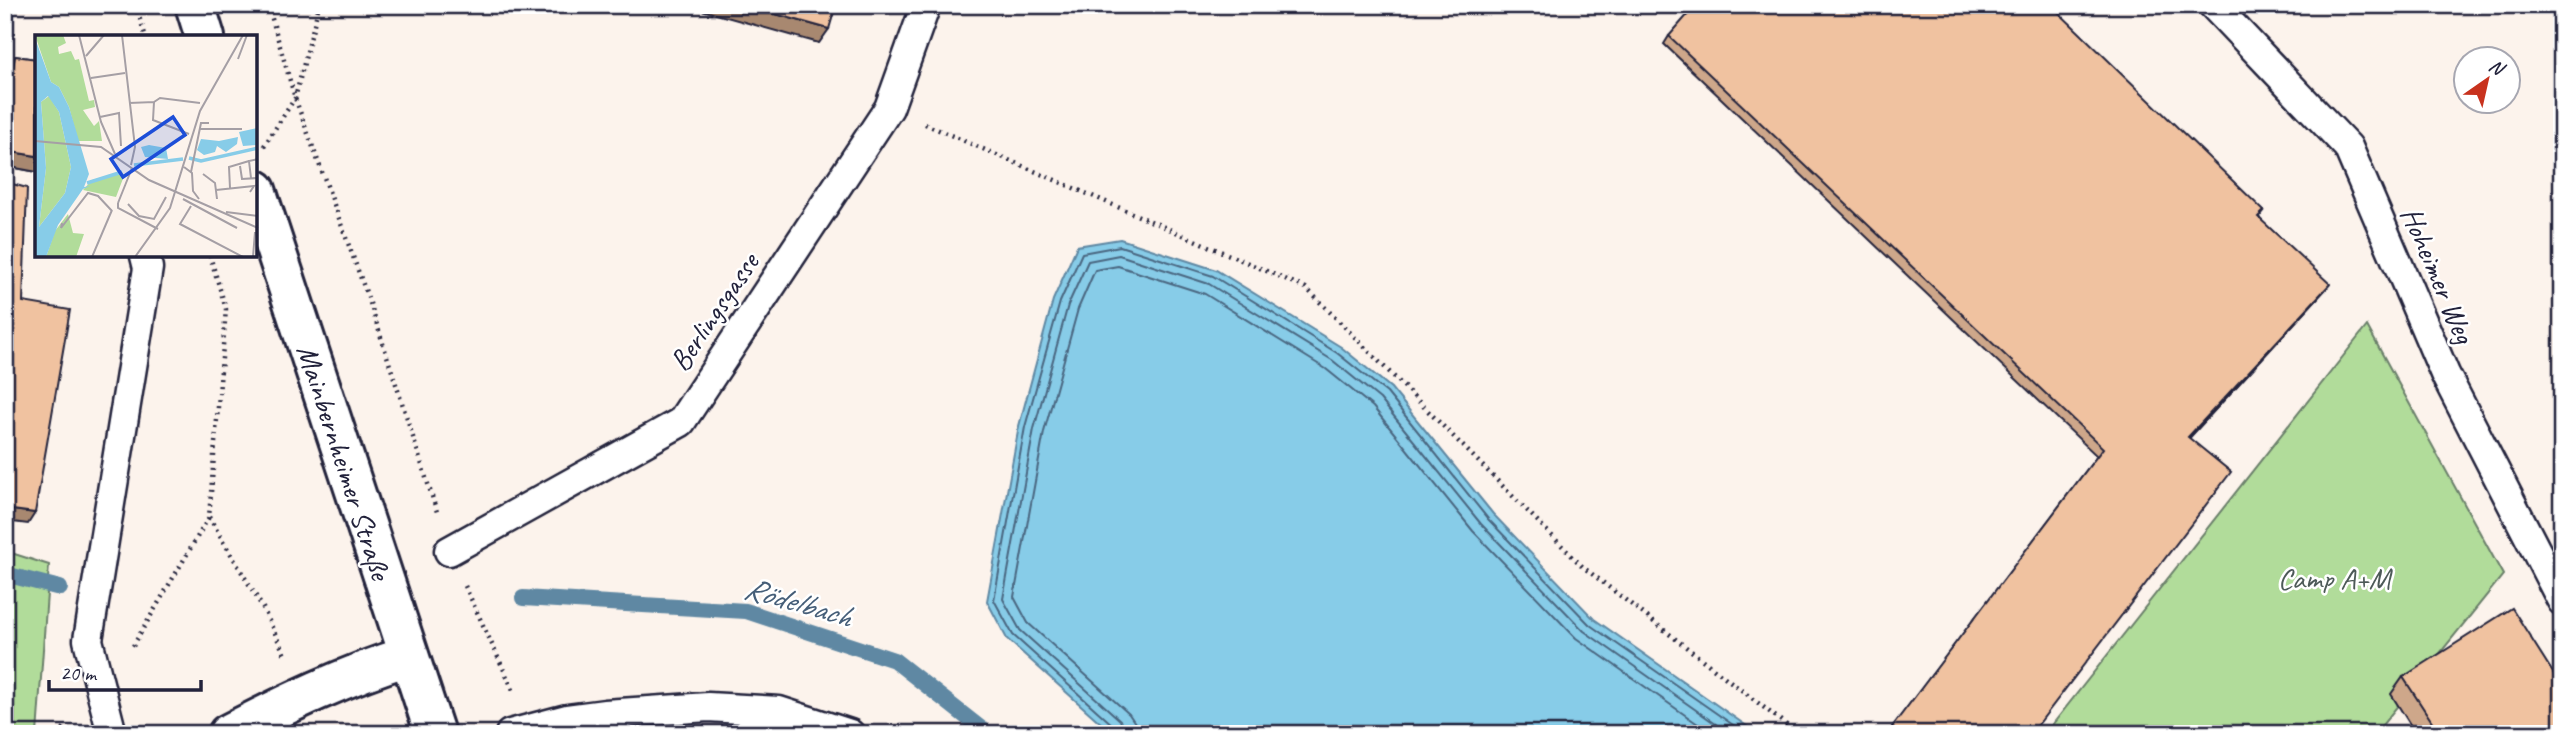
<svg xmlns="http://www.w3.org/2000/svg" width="2567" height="739" viewBox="0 0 2567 739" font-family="Caveat,sans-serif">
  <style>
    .green { fill: #b1dc9a; stroke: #6a7f6a; stroke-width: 2 }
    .water { fill: #87cce8; stroke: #5f88a3; stroke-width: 2 }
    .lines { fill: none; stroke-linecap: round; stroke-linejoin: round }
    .shore { stroke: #4a6680; stroke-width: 2 }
    .stream { stroke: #5f88a3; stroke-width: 16 }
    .lane-casing { stroke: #22223b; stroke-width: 33 }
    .secondary-casing { stroke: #22223b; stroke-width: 44 }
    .primary-casing { stroke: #22223b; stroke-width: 44 }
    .path { stroke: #22223b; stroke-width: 4.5; stroke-dasharray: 2 5; stroke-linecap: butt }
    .lane { stroke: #fff; stroke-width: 28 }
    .secondary { stroke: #fff; stroke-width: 38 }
    .primary { stroke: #fff; stroke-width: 38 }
    .wall { fill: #cea78a; stroke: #22223b; stroke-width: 2 }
    .shaded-wall { fill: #a88870; stroke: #22223b; stroke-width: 2 }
    .building { fill: #f0c2a0; stroke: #22223b; stroke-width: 2 }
    .labels { text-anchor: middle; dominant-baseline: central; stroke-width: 5; stroke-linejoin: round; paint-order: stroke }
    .street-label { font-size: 30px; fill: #22223b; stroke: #fff }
    .park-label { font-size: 30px; fill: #4d5a58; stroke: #fff }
    .water-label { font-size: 32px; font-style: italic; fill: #455e78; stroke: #fff }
    .inset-river { fill: none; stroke: #87cce8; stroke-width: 3.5 }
    .inset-road { fill: none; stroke: #a59fa5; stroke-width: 2 }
    .view { fill: #1d4ed8; fill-opacity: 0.15; stroke: #1d4ed8; stroke-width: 3.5 }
    .inset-edge { fill: none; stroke: #22223b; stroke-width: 3.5 }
  </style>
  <rect width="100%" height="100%" fill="#fcf3ec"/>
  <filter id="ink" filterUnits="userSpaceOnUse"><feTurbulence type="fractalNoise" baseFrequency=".0143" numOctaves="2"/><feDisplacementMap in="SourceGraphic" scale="14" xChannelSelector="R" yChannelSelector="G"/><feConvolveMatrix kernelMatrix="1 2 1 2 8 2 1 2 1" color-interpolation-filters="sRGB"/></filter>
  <g filter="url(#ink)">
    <g class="green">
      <polygon points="2367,326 2503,575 2375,734 2045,734"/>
      <polygon points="5,551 49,565 37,734 5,734"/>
    </g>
    <polygon class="water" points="1120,239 1216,270 1341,347 1391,388 1493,514 1594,619 1758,734 1113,734 1007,639 987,601 1019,426 1053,300 1077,246"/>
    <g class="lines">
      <g class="shore">
        <polyline points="1117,734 1114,726 1013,635 994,600 1025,427 1060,302 1082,253 1120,246 1213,276 1337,353 1387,393 1488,519 1590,625 1746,734"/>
        <polyline points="1125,734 1120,720 1020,630 1003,599 1034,429 1068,305 1088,261 1119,255 1209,284 1332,360 1380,399 1481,524 1584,631 1730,734"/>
        <polyline points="1136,734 1135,723 1129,714 1028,623 1014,597 1044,432 1078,309 1095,270 1118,266 1205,294 1326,369 1373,407 1473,531 1576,638 1712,734"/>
      </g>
      <g class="stream">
        <polyline points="5,574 60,588"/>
        <polyline points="523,598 746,611 894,660 988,734"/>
      </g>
      <defs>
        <g id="lane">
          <polyline points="2213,5 2348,147 2445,374 2562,601"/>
          <polyline points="449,551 681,422 889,108 926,5"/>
          <polyline points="112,734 88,640 148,268 145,256"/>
          <polyline points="510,734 567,719 605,714 708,707 779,711 850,734"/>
        </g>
        <path id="secondary" d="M 228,734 C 288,703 344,676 408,656"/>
        <g id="primary">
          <polyline points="195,5 205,37"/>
          <polyline points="256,190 435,734"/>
        </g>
      </defs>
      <use href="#lane" class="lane-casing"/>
      <use href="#secondary" class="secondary-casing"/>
      <use href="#primary" class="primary-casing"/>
      <g class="path">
        <polyline points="135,5 146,37"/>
        <polyline points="268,5 295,98 371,306 437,512"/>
        <polyline points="925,124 1306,288 1583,567 1798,734"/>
        <polyline points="264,146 295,98 319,5"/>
        <polyline points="209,517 263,608 286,657"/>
        <polyline points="465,586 514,692"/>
        <polyline points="133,646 209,517 226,309 210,256"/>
        <polyline points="58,734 67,725"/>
      </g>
      <use href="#lane" class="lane"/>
      <use href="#secondary" class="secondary"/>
      <use href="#primary" class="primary"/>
    </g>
    <g class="wall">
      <polygon points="1669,36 2264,211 2259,218 2324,291 2189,438 2031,734 1887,734 2097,456 1664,44"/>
      <polygon points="15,56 37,59 37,172 5,166 5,70"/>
      <polygon points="2403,677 2562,734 2416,734 2391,694"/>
    </g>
    <g class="shaded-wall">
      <polygon points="684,5 743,5 829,29 819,43"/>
      <polygon points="5,151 37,156 37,172 5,166"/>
      <polygon points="2330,284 2324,291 2183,445 2188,437"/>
      <polygon points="5,509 35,513 28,524 5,521"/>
    </g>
    <g class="building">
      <polygon points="743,5 836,5 829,29"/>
      <polygon points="1696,5 2051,5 2264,211 2258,217 2330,284 2188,437 2231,472 2031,734 1901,734 1892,727 2103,448 1669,36"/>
      <polygon points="15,56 37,59 37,156 5,151 5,113"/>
      <polygon points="5,182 27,188 23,302 70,310 35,513 5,509"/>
      <polygon points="2512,608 2562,687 2562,734 2515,734 2512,731 2507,734 2440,734 2403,677"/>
    </g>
  </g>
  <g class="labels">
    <g class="street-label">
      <text transform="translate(2438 275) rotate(67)">Hoheimer Weg</text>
      <text transform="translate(714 312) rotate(-56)">Berlingsgasse</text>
      <text transform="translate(344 462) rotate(72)">Mainbernheimer Straße</text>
    </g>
    <g class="park-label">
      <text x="2334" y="578">Camp A+M</text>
    </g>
    <g class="water-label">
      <text transform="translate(798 602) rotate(16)">Rödelbach</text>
    </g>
  </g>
  <g transform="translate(35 35)">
    <rect width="222" height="222" fill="#fcf3ec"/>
    <path d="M 0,0 L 28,0 L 31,8 L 23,12 L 24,19 L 36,16 L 40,25 L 44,24 L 54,66 L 59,65 L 60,72 L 48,75 L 59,91 L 64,86 L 67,106 L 43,106 L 34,72 L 24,52 L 16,47 ZM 14,61 L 24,77 L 36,132 L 30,158 L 4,192 L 11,133 L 6,67 ZM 87,137 L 89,141 L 81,162 L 48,155 L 57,145 ZM 33,179 L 38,198 L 49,199 L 41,222 L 11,222 L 20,196 Z" fill="#b1dc9a"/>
    <path d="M 0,3 L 16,47 L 24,52 L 34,72 L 54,139 L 49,152 L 55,151 L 48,154 L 23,190 L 11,222 L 0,222 ZM 13,61 L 24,77 L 36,132 L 30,158 L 4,192 L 11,133 L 6,67 ZM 222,93 L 222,110 L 208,111 L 204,97 ZM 203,102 L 202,109 L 191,117 L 182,111 L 180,117 L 169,120 L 162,115 L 166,104 L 184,106 ZM 114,110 L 131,113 L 133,124 L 110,122 L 106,112 Z" fill="#87cce8" fill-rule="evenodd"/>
    <path class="inset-river" d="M 154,123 L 166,126 L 223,113M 99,130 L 148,124M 52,148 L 87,137"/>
    <path class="inset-road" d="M 44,0 L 66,87 L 80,119M 87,0 L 100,112 L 96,130M 51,21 L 69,0M 203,24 L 212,0M 56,43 L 90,38M 119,67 L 125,63 L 165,68M 94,68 L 119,67 L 118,85 L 154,99M 65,82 L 84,78 L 86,111M 165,94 L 207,94M 0,106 L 66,112 L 114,145 L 223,193M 205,131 L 207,144 L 223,143M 149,132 L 157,138 L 158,156 L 164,164M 156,137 L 166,88 L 174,88M 168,139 L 180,148 L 182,164M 216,143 L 214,126 L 223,124M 195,153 L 194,132 L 214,126M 181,155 L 219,151 L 215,157M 148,164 L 202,193M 83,168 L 83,173 L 123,194M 83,168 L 97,133M 93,169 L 104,181 L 119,184 L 131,162M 156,171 L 145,189 L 208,222M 191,177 L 223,181M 27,188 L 26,193 L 53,158 L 63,161 L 77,176M 57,222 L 77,175M 100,222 L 135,173 L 165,76 L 208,0M 218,222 L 220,197"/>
    <path class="view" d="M 138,82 L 150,100 L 88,142 L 76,124 Z"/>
    <rect width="222" height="222" class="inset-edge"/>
  </g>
  <rect width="2567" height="739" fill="none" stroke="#fff" stroke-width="28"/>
  <rect x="14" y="14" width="2539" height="711" fill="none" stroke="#22223b" stroke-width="2.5" filter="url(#ink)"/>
  <g transform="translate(2487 80) rotate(34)"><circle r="33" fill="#ffffff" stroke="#a7a7b1" stroke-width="2"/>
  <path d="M0-5L12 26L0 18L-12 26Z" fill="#c8321e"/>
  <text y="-10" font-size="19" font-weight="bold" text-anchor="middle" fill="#22223b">N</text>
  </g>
  <path d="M49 680v10h152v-10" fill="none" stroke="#22223b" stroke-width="3.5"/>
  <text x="60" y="680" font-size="21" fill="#22223b" stroke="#ffffff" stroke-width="5" paint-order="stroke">20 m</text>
</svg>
